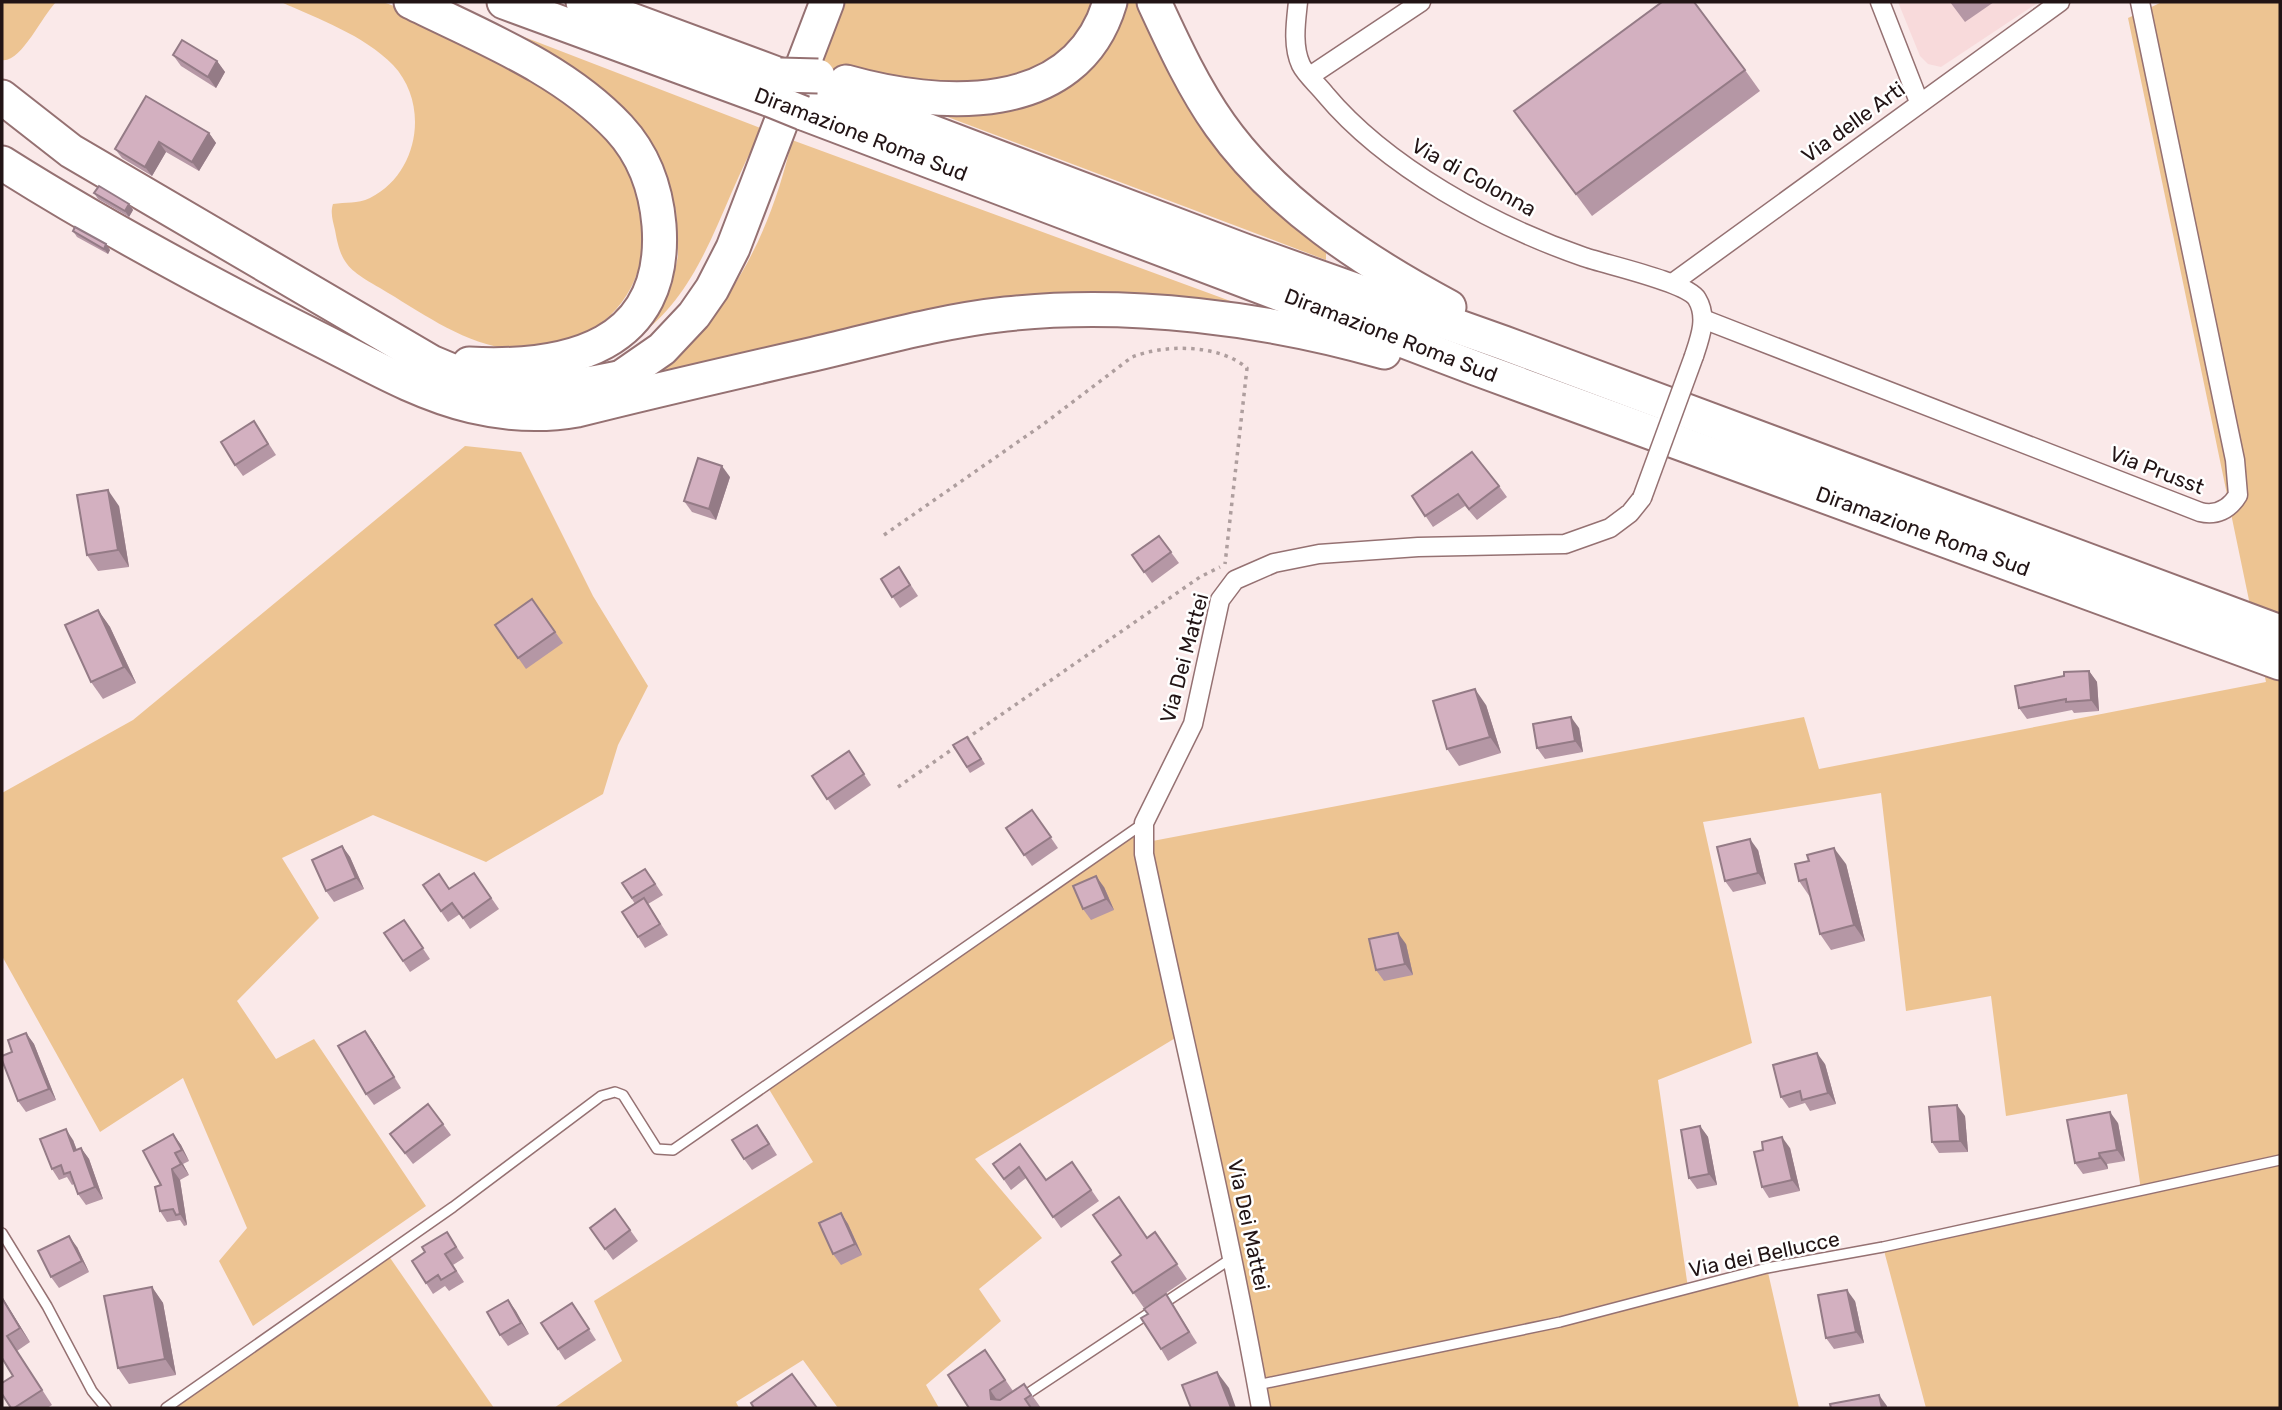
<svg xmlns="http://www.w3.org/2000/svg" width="2282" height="1410" viewBox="0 0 2282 1410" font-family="Rubik,sans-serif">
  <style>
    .built { fill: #f8dadb }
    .green { fill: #edc492 }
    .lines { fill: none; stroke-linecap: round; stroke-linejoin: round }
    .lane-casing { stroke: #957172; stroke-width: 12 }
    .street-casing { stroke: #957172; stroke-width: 21 }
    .highway-casing { stroke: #957172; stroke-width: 37 }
    .path { stroke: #ae9e9e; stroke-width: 3.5; stroke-dasharray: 3.5 5; stroke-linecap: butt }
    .lane { stroke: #fff; stroke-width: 9 }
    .street { stroke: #fff; stroke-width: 18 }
    .highway { stroke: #fff; stroke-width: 33 }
    .street-bridge-casing { stroke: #957172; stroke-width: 21; stroke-linecap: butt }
    .highway-bridge-casing { stroke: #957172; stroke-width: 37; stroke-linecap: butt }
    .street-bridge { stroke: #fff; stroke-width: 18 }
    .highway-bridge { stroke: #fff; stroke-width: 33 }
    .wall { fill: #b597a5 }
    .shaded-wall { fill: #947b86 }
    .building { fill: #d3b0c0; stroke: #947b86; stroke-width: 2 }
    .labels { text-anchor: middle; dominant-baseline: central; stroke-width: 5; stroke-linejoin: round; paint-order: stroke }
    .street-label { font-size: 21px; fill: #221415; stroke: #fff }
  </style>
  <rect width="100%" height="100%" fill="#fae9e9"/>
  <polygon class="built" points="1898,2 2039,2 1941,67 1928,64 1920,56"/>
  <g class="green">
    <path d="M 2,2 L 56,2 C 42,16 21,63 2,60 Z"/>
    <path d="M 281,2 C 314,2 349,0 381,2 C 398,4 457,39 476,48 C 527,74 586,105 619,154 C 671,233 639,336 540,346 C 528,347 514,350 503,348 C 458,340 419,311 380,288 C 349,270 341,265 335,230 C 333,221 330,213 333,204 C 346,202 357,204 370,198 C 419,174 430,104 393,65 C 364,35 318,19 281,2 Z"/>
    <polygon points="844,2 1098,2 1084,34 1038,76 946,94 830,71 819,64"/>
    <path d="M 1121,2 L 1137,2 C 1186,105 1230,186 1326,252 L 1326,260 L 937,113 L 1012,107 Z"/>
    <polygon points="2162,2 2280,2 2280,1408 1926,1408 1883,1247 2141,1190 2127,1094 2006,1116 1991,996 1906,1011 1881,793 1703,822 1752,1043 1658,1080 1688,1288 1767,1268 1799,1408 1261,1408 1182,1034 975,1159 1042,1238 979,1289 1001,1321 926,1385 939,1408 838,1408 803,1360 736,1402 739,1408 554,1408 622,1361 594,1301 813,1162 764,1081 1130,835 1142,843 1804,717 1819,769 2266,682 2128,18"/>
    <path d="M 454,10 L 763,129 C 720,201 707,288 635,339 L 662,306 L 672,284 L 678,256 L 676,210 L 658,161 Z"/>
    <path d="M 792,140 L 1263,313 L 1150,305 L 643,380 C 726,324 770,236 792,140 Z"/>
    <polygon points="465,446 521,452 593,596 648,686 618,745 603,794 486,862 373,815 282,858 319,918 237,1001 276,1059 314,1039 426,1206 253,1326 219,1261 247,1228 183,1078 100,1132 2,956 2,793 133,720"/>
    <polygon points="386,1252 494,1408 164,1408"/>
  </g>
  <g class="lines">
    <defs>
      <g id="lane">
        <polyline points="2,1233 47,1306 92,1391 106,1408"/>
        <polyline points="1257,1385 1560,1322 1767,1268 1883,1247 2280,1160"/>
        <polyline points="166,1408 453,1207 601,1096 615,1092 623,1095 657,1149 673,1150 1144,823"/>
        <polyline points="1006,1408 1232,1258"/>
      </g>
      <g id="street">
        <path d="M 1298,2 C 1296,21 1292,46 1301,65 C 1306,75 1318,85 1325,94 C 1386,167 1494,226 1584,257 C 1607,265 1687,282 1697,299 C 1708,317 1700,338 1694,356"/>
        <polyline points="1880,2 1919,102"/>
        <polyline points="1310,76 1421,2"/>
        <polyline points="1674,282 2060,2"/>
        <path d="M 1703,319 L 2200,512 C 2216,516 2229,510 2238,495 L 2235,460 L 2140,2"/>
        <path d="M 1261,1408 C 1228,1222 1183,1039 1144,854 L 1144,823 L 1193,724 L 1220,600 L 1235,580 L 1274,563 L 1319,554 L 1418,547 L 1565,544 L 1610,528 L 1630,513 L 1642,498"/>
      </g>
      <g id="highway">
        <path d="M 411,2 C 482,37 564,69 619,128 C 644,155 656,189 659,225 C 668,347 567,369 469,364"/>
        <polyline points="504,2 771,100"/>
        <polyline points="583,2 780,75"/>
        <path d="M 1154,2 C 1173,43 1193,87 1220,125 C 1276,204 1365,262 1449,307"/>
        <path d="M 846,82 C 938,108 1076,118 1110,2"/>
        <polyline points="813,87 1245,251 1504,343 2280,632"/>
        <path d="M 2,97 L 71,151 L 431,362 C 494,391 551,393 618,378"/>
        <polyline points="803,113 1475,368 2280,663"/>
        <path d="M 2,163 C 103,227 210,284 317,338 C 367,363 417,393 472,406 C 506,414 543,416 577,410 C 656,390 735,372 814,354 C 878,339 941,321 1006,314 C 1130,301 1265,318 1384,352"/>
        <polyline points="600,392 662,349 694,315 712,289 733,248 827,2"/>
      </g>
    </defs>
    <use href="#lane" class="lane-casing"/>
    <use href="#street" class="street-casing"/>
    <use href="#highway" class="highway-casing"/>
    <g class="path">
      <path d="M 884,535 L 1045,423 L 1132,357 C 1165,344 1219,344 1247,368 L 1225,564"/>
      <polyline points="966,739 1200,577 1220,567"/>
      <polyline points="898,787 957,746"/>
    </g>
    <use href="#lane" class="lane"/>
    <use href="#street" class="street"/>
    <use href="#highway" class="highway"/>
    <defs>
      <polyline id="street-bridge" points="1642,498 1694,356"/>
      <g id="highway-bridge">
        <polyline points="780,75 818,76"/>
        <polyline points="771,100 803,113"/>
      </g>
    </defs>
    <use href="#street-bridge" class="street-bridge-casing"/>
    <use href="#highway-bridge" class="highway-bridge-casing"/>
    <use href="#street-bridge" class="street-bridge"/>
    <use href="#highway-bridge" class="highway-bridge"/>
  </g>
  <g class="wall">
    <polygon points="1950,2 1994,2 1965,22"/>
    <polygon points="173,55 217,61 225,72 216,88 181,66"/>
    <polygon points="1745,70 1760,91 1592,216 1514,111"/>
    <polygon points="209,133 216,143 199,171 166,152 152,176 122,158 115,149"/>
    <polygon points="94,193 129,204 133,210 129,217 98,199"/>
    <polygon points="73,231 110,250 108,254 77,237"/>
    <polygon points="254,421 276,455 243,476 235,465"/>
    <polygon points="730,477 716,520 692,512 684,501"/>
    <polygon points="1499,486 1507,497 1477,520 1465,506 1433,527 1412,496"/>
    <polygon points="119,506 129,567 98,571 87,555"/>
    <polygon points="1159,536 1179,563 1152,583 1132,555"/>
    <polygon points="899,567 918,596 900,608 881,579"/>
    <polygon points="532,599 563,643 526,669 495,625"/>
    <polygon points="98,610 110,627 136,683 103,699 91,682"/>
    <polygon points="2089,671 2097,682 2099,711 2074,713 2072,710 2027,719 2019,708"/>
    <polygon points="1486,705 1501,753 1459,766 1447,749"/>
    <polygon points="1579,728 1583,752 1545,759 1537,748"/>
    <polygon points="967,737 985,764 970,773 953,745"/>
    <polygon points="849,751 871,785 835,810 812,776"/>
    <polygon points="1032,810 1058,848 1032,866 1006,828"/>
    <polygon points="342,846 350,857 364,889 334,902 326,891"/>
    <polygon points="1758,850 1766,884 1733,892 1725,881"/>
    <polygon points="1846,864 1865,941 1831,950 1820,934 1810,897 1799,881"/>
    <polygon points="474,873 499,909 470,929 460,914 448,922 423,885 450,889"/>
    <polygon points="653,880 663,895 648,904 668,935 645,948 638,937 635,904 622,883"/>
    <polygon points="1104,887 1114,910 1091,920 1083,909"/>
    <polygon points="404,920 430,959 410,972 384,933"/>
    <polygon points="1406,944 1413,975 1384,981 1376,970"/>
    <polygon points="365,1031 401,1088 374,1105 366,1094"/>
    <polygon points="26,1033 34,1044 56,1100 26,1112 18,1101 12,1052"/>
    <polygon points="1825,1064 1836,1104 1810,1111 1805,1103 1789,1108 1781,1097"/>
    <polygon points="1965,1116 1968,1152 1939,1153 1932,1142"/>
    <polygon points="2118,1123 2125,1161 2107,1164 2108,1169 2083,1174 2075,1163"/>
    <polygon points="443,1124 451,1135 413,1164 390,1134"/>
    <polygon points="1700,1126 1708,1137 1717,1185 1697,1189 1689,1178"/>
    <polygon points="173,1134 181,1145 189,1161 183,1164 189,1175 180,1180 187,1225 184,1226 180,1220 167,1222 160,1211"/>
    <polygon points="765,1136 777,1155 752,1170 744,1159"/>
    <polygon points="73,1140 77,1150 81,1148 89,1159 103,1199 86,1205 78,1194 74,1184 72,1185 67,1177 59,1180 52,1169"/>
    <polygon points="1020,1144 1046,1180 1072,1162 1099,1201 1061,1228 1026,1178 1011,1190 993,1164"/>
    <polygon points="1790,1148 1800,1191 1769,1198 1762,1187"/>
    <polygon points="615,1209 638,1241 613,1260 590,1228"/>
    <polygon points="841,1213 848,1224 862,1255 841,1265 833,1254"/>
    <polygon points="447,1232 464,1258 453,1265 464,1282 449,1291 445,1286 433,1294 426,1283 425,1252"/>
    <polygon points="1155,1232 1187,1279 1144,1308 1112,1262"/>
    <polygon points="77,1247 89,1272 59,1288 51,1277"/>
    <polygon points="152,1287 163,1303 176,1375 129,1384 118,1368"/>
    <polygon points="1166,1294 1197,1343 1168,1361 1161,1349 1148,1314"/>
    <polygon points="2,1297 30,1342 17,1351 52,1405 47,1408 11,1408 13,1376 3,1360 2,1360"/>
    <polygon points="508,1300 529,1334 508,1346 500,1335"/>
    <polygon points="1855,1301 1864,1343 1834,1349 1826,1338"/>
    <polygon points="572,1303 596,1340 565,1360 541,1323"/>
    <polygon points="985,1350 1013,1391 1024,1384 1041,1408 969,1408"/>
  </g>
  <g class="shaded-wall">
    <polygon points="217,61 225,72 216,88 208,77"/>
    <polygon points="209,133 216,143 199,171 192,162"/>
    <polygon points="159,142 166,152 152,176 145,167"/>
    <polygon points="129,204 133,210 129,217 125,211"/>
    <polygon points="106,244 110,250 108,254 104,249"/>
    <polygon points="722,466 730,477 716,520 709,509"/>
    <polygon points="108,490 119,506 129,567 118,550"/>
    <polygon points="98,610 110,627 136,683 124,667"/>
    <polygon points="2089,671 2097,682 2099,711 2091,700"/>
    <polygon points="1475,689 1486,705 1501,753 1490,737"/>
    <polygon points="1571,717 1579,728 1583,752 1575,741"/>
    <polygon points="1750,839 1758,850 1766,884 1758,873"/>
    <polygon points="342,846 350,857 364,889 356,878"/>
    <polygon points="1834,848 1846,864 1865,941 1854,925"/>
    <polygon points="1096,876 1104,887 1114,910 1106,899"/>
    <polygon points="1398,933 1406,944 1413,975 1405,964"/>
    <polygon points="365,1031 373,1042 401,1088 394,1077"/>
    <polygon points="26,1033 34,1044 56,1100 49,1089"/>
    <polygon points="1817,1053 1825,1064 1836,1104 1828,1093"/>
    <polygon points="1957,1105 1965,1116 1968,1152 1960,1141"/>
    <polygon points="2110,1112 2118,1123 2125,1161 2117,1150"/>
    <polygon points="1700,1126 1708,1137 1717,1185 1709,1174"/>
    <polygon points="66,1129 73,1140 81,1162 74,1151"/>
    <polygon points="173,1134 181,1145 189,1161 182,1150"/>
    <polygon points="1782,1137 1790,1148 1800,1191 1792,1180"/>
    <polygon points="81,1148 89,1159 103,1199 95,1187"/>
    <polygon points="175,1153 183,1164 189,1175 181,1164"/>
    <polygon points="2099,1153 2107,1164 2108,1169 2100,1158"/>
    <polygon points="172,1169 180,1180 187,1225 180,1214"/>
    <polygon points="841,1213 848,1224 862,1255 855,1244"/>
    <polygon points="69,1236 77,1247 89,1272 82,1261"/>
    <polygon points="152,1287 163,1303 176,1375 165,1359"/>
    <polygon points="1847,1290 1855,1301 1864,1343 1856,1332"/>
    <polygon points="2,1297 30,1342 20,1328 2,1298"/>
    <polygon points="508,1300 516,1311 529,1334 521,1323"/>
    <polygon points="1217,1372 1229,1388 1236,1408 1231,1408"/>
    <polygon points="990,1390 1000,1404 991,1399"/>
    <polygon points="1879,1395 1887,1406 1887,1408 1882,1408"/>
  </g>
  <g class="building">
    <polygon points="1662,2 1694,2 1745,70 1576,194 1514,111"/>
    <polygon points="182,40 217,61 208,77 173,55"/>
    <polygon points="146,96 209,133 192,162 159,142 145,167 115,149"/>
    <polygon points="99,186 129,204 125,211 94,193"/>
    <polygon points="75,227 106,244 104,249 73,231"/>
    <polygon points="254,421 268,444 235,465 221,442"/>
    <polygon points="1472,452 1499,486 1469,509 1458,494 1425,516 1412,496"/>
    <polygon points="698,458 722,466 709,509 684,501"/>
    <polygon points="108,490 118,550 87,555 77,495"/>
    <polygon points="1159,536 1171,552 1144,572 1132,555"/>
    <polygon points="899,567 910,585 892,597 881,579"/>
    <polygon points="532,599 555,632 518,658 495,625"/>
    <polygon points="98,610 124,667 91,682 65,625"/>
    <polygon points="2089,671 2091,700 2066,702 2066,699 2019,708 2015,686 2064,676 2064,672"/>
    <polygon points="1475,689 1490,737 1447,749 1433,701"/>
    <polygon points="1571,717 1575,741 1537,748 1533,724"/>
    <polygon points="967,737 981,759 967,767 953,745"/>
    <polygon points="849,751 864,774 827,799 812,776"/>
    <polygon points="1032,810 1051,837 1024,855 1006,828"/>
    <polygon points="1750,839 1758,873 1725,881 1717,847"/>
    <polygon points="342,846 356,878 326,891 312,860"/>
    <polygon points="1834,848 1854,925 1820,934 1806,879 1799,881 1795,864 1809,861 1807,855"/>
    <polygon points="645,869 655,884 632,898 622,883"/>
    <polygon points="474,873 491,898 463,918 452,903 441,911 423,885 439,874 449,889"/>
    <polygon points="1096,876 1106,899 1083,909 1073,886"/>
    <polygon points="644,898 660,924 638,937 622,912"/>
    <polygon points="404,920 423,948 403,961 384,933"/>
    <polygon points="1398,933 1405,964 1376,970 1369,939"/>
    <polygon points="365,1031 394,1077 366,1094 338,1046"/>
    <polygon points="26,1033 49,1089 18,1101 2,1060 2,1056 12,1052 8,1040"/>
    <polygon points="1817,1053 1828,1093 1802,1100 1800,1091 1781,1097 1773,1065"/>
    <polygon points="428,1104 443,1124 405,1153 390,1134"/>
    <polygon points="1957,1105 1960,1141 1932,1142 1929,1107"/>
    <polygon points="2110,1112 2117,1150 2099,1153 2100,1158 2075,1163 2067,1120"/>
    <polygon points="757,1125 769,1144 744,1159 732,1140"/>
    <polygon points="1700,1126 1709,1174 1689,1178 1681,1130"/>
    <polygon points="66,1129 74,1151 81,1148 95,1187 78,1194 70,1172 64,1174 61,1165 52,1169 40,1139"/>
    <polygon points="173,1134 182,1150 175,1153 181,1164 172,1169 180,1214 176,1215 173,1209 160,1211 155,1187 161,1185 143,1151"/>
    <polygon points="1782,1137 1792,1180 1762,1187 1754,1152 1763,1150 1762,1142"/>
    <polygon points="1020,1144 1046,1180 1072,1162 1091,1190 1053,1217 1019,1167 1004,1179 993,1164"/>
    <polygon points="1119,1197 1147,1238 1155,1232 1177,1264 1133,1293 1112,1262 1121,1255 1093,1215"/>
    <polygon points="615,1209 630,1230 605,1249 590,1228"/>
    <polygon points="841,1213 855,1244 833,1254 819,1223"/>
    <polygon points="447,1232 456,1247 445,1254 456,1271 441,1280 438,1275 426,1283 412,1261 425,1252 422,1247"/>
    <polygon points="69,1236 82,1261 51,1277 38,1251"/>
    <polygon points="152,1287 165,1359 118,1368 104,1296"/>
    <polygon points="1847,1290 1856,1332 1826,1338 1818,1295"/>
    <polygon points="1166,1294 1189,1332 1161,1349 1141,1318 1148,1314 1144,1309"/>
    <polygon points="2,1298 20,1328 7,1336 42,1390 14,1408 11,1408 2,1394 2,1383 13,1376 2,1358"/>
    <polygon points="508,1300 521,1323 500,1335 487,1312"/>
    <polygon points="572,1303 589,1329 558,1349 541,1323"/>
    <polygon points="985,1350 1005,1380 990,1390 991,1399 1000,1400 1024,1384 1031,1395 1025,1399 1031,1408 969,1408 948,1375"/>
    <polygon points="1217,1372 1231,1408 1191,1408 1182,1385"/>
    <polygon points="792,1374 817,1408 754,1408 751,1403"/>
    <polygon points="1879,1395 1882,1408 1831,1408 1830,1404"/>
  </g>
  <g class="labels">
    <g class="street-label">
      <text transform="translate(1853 122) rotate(-36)">Via delle Arti</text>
      <text transform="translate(861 134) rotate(21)">Diramazione Roma Sud</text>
      <text transform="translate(1474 177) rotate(29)">Via di Colonna</text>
      <text transform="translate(1391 335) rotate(21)">Diramazione Roma Sud</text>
      <text transform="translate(2157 470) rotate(21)">Via Prusst</text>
      <text transform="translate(1923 531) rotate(20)">Diramazione Roma Sud</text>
      <text transform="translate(1184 658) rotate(-75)">Via Dei Mattei</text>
      <text transform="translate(1249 1225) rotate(78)">Via Dei Mattei</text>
      <text transform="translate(1764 1254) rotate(-12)">Via dei Bellucce</text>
    </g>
  </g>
  <rect width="2282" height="1410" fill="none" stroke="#221415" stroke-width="7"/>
</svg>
